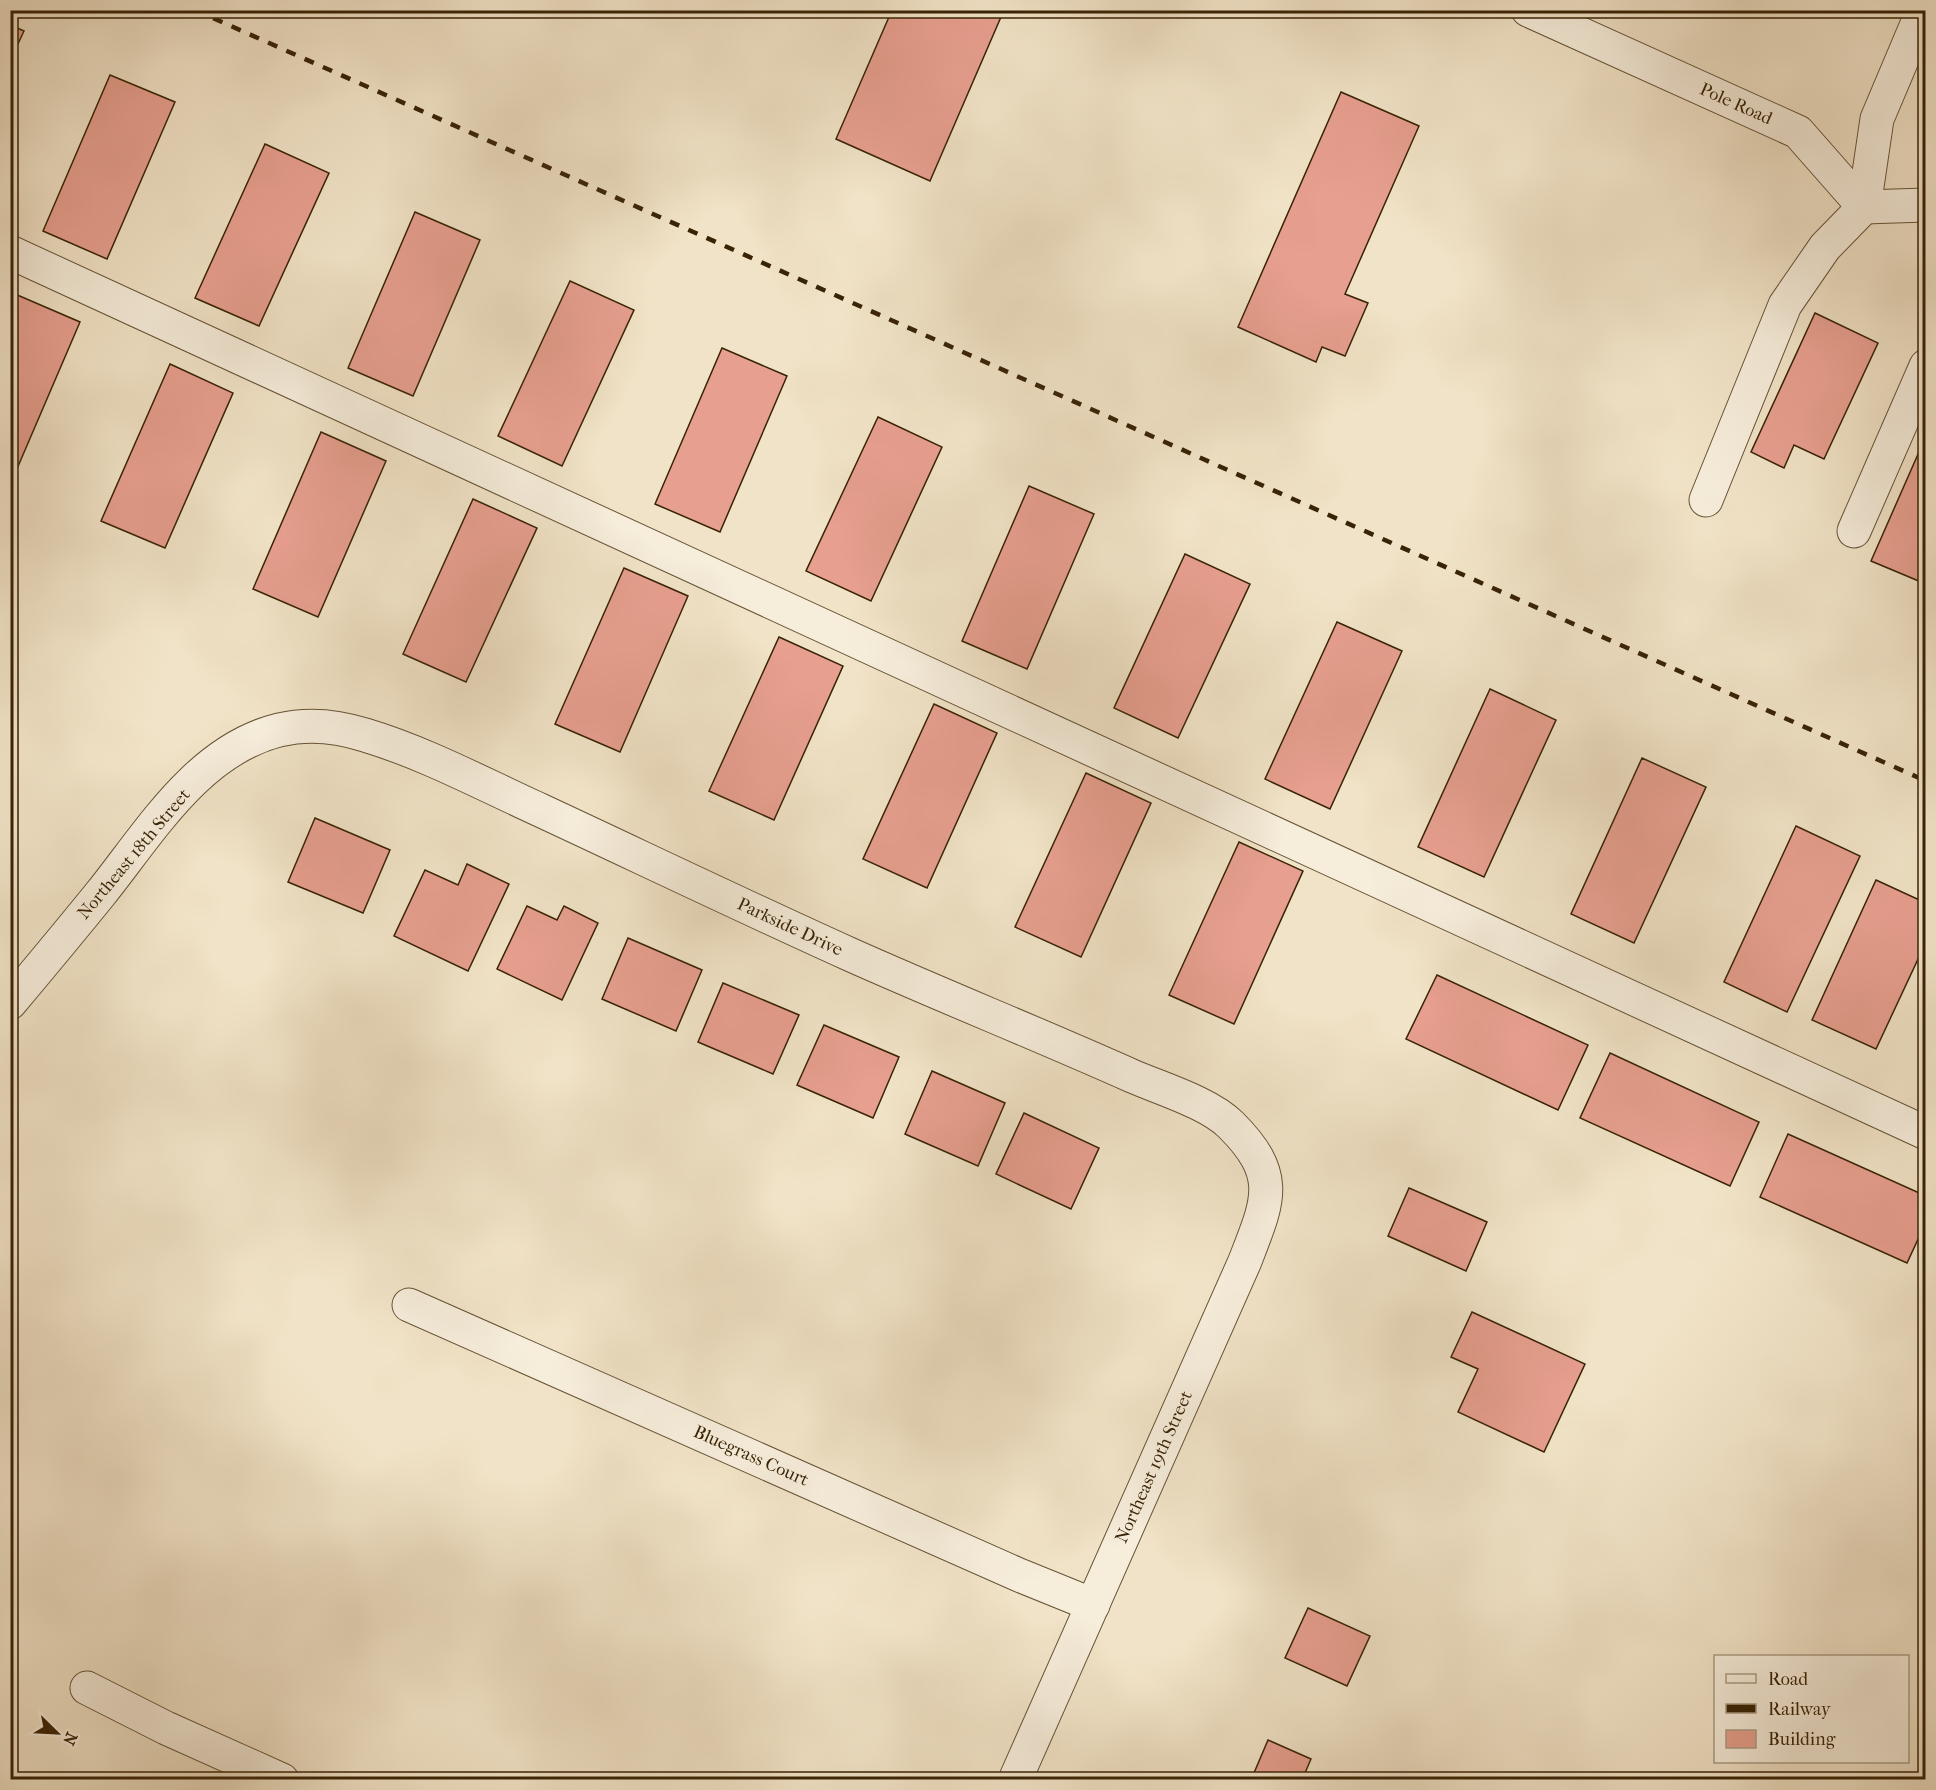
<svg xmlns="http://www.w3.org/2000/svg" width="1936" height="1790" viewBox="0 0 1936 1790" font-family="'IM FELL French Canon',serif">
  <style>
    .building { fill: #e79f8f; stroke: #382305; stroke-width: 1.5 }
    .lines { fill: none; stroke-linecap: round; stroke-linejoin: round }
    .minor-casing { stroke: #665336; stroke-width: 35 }
    .minor { stroke: #f6eddb; stroke-width: 33 }
    .rail { stroke: #382305; stroke-width: 4.5; stroke-dasharray: 10 10; stroke-linecap: butt }
    .labels { text-anchor: middle; dominant-baseline: central; stroke-width: 4.5; stroke-linejoin: round; paint-order: stroke }
    .street-label { font-size: 18px; fill: #382305; stroke: #f6eddb }
  </style>
  <rect width="100%" height="100%" fill="#f1e3c7"/>
  <filter id="stains"><feTurbulence type="fractalNoise" baseFrequency=".00333" numOctaves="4"/><feColorMatrix values="0 0 0 0 .2 0 0 0 0 .09 0 0 0 0 .02 0 0 0 .5 -.17"/></filter>
  <radialGradient id="worn" r=".72"><stop offset=".6" stop-color="#630" stop-opacity="0"/><stop offset="1" stop-color="#630" stop-opacity=".3"/></radialGradient>
  <g class="building">
    <polygon points="892,10 1004,10 930,181 836,139"/>
    <polygon points="10,25 24,31 10,61"/>
    <polygon points="110,75 175,102 107,259 43,231"/>
    <polygon points="1341,92 1419,126 1345,294 1368,303 1345,356 1322,347 1316,362 1238,327"/>
    <polygon points="265,144 329,173 259,326 195,298"/>
    <polygon points="415,212 480,240 413,396 348,368"/>
    <polygon points="570,281 634,310 562,466 498,436"/>
    <polygon points="15,294 80,322 13,478 10,477 10,304"/>
    <polygon points="1815,313 1878,343 1824,459 1794,445 1784,468 1751,452"/>
    <polygon points="722,348 787,376 720,532 655,504"/>
    <polygon points="170,364 233,393 165,548 101,521"/>
    <polygon points="878,417 942,447 871,601 806,571"/>
    <polygon points="321,432 386,461 318,617 253,589"/>
    <polygon points="1926,436 1926,584 1871,561"/>
    <polygon points="1029,486 1094,514 1027,669 962,641"/>
    <polygon points="473,499 537,528 466,682 403,654"/>
    <polygon points="1185,554 1250,584 1178,738 1114,708"/>
    <polygon points="624,568 688,596 620,752 555,724"/>
    <polygon points="1337,622 1402,651 1330,809 1265,779"/>
    <polygon points="779,637 843,666 774,820 709,791"/>
    <polygon points="1490,689 1556,720 1484,877 1418,847"/>
    <polygon points="934,704 997,733 927,888 863,859"/>
    <polygon points="1642,758 1706,787 1634,943 1571,914"/>
    <polygon points="1086,773 1151,803 1081,957 1015,927"/>
    <polygon points="315,818 390,850 363,913 288,882"/>
    <polygon points="1796,826 1860,856 1787,1012 1724,982"/>
    <polygon points="1239,842 1303,871 1234,1024 1169,995"/>
    <polygon points="467,864 509,884 468,971 394,936 425,870 458,885"/>
    <polygon points="1876,880 1926,903 1926,942 1876,1049 1812,1020"/>
    <polygon points="527,906 557,920 564,906 598,923 562,1000 497,969"/>
    <polygon points="628,938 702,970 676,1031 602,999"/>
    <polygon points="1437,975 1588,1045 1558,1110 1406,1039"/>
    <polygon points="723,983 799,1015 773,1074 698,1042"/>
    <polygon points="824,1025 899,1057 873,1118 797,1085"/>
    <polygon points="1610,1053 1759,1122 1730,1186 1580,1118"/>
    <polygon points="932,1071 1005,1103 978,1166 905,1134"/>
    <polygon points="1024,1113 1099,1148 1071,1209 996,1174"/>
    <polygon points="1788,1134 1926,1196 1926,1222 1907,1263 1760,1197"/>
    <polygon points="1409,1188 1487,1222 1466,1271 1388,1236"/>
    <polygon points="1472,1312 1585,1364 1544,1452 1458,1412 1478,1369 1451,1357"/>
    <polygon points="1308,1608 1370,1636 1347,1686 1285,1658"/>
    <polygon points="1268,1740 1311,1759 1302,1780 1251,1780"/>
  </g>
  <g class="lines">
    <defs>
      <g id="minor">
        <polyline points="1528,10 1798,132 1864,207 1926,205"/>
        <polyline points="10,252 1926,1133"/>
        <polyline points="1706,500 1785,305 1825,247 1864,207 1877,119 1923,10"/>
        <polyline points="1854,531 1926,366"/>
        <path d="M 10,1003 C 41,966 71,930 101,893 C 150,832 198,750 279,730 C 308,723 337,726 365,735 C 425,753 483,784 540,810 C 643,858 745,907 849,954 C 943,996 1038,1034 1132,1076 C 1162,1089 1209,1103 1231,1125 C 1282,1176 1268,1201 1245,1261 L 1015,1780"/>
        <polyline points="409,1305 1019,1575 1093,1605"/>
        <polyline points="87,1688 166,1728 282,1780"/>
      </g>
    </defs>
    <use href="#minor" class="minor-casing"/>
    <use href="#minor" class="minor"/>
    <polyline class="rail" points="195,10 1926,781"/>
  </g>
  <g class="labels">
    <g class="street-label">
      <text transform="translate(1736 104) rotate(24)">Pole Road</text>
      <text transform="translate(134 854) rotate(-50)">Northeast 18th Street</text>
      <text transform="translate(790 927) rotate(25)">Parkside Drive</text>
      <text transform="translate(751 1456) rotate(24)">Bluegrass Court</text>
      <text transform="translate(1154 1467) rotate(-66)">Northeast 19th Street</text>
    </g>
  </g>
  <rect width="1936" height="1790" fill="none" stroke="#f1e3c7" stroke-width="36"/>
  <rect x="12" y="12" width="1912" height="1766" fill="none" stroke="#382305" stroke-width="3"/>
  <rect x="18" y="18" width="1900" height="1754" fill="none" stroke="#382305" stroke-width="1.5"/>
  <rect x="1714" y="1655" width="195" height="108" fill="#f6eddb" stroke="#aa9c85" stroke-width="1.5"/>
  <rect x="1726" y="1674" width="30" height="9" fill="#f6eddb" stroke="#aa9c85" stroke-width="1.5"/>
  <text x="1768" y="1685" font-size="18" fill="#382305">Road</text>
  <rect x="1726" y="1704" width="30" height="9" fill="#382305" stroke="#aa9c85" stroke-width="1.5"/>
  <text x="1768" y="1715" font-size="18" fill="#382305">Railway</text>
  <rect x="1726" y="1730" width="30" height="18" fill="#e79f8f" stroke="#aa9c85" stroke-width="1.5"/>
  <text x="1768" y="1745" font-size="18" fill="#382305">Building</text>
  <g transform="translate(57 1733) rotate(114)" stroke="#f6eddb" stroke-width="4.5" paint-order="stroke">
  <path d="M0-4.5L10 22L0 15L-10 22Z" fill="#382305"/>
  <text y="-9" font-size="16" font-weight="bold" text-anchor="middle" fill="#382305">N</text>
  </g>
  <rect width="100%" height="100%" filter="url(#stains)"/>
  <rect width="100%" height="100%" fill="url(#worn)"/>
</svg>
